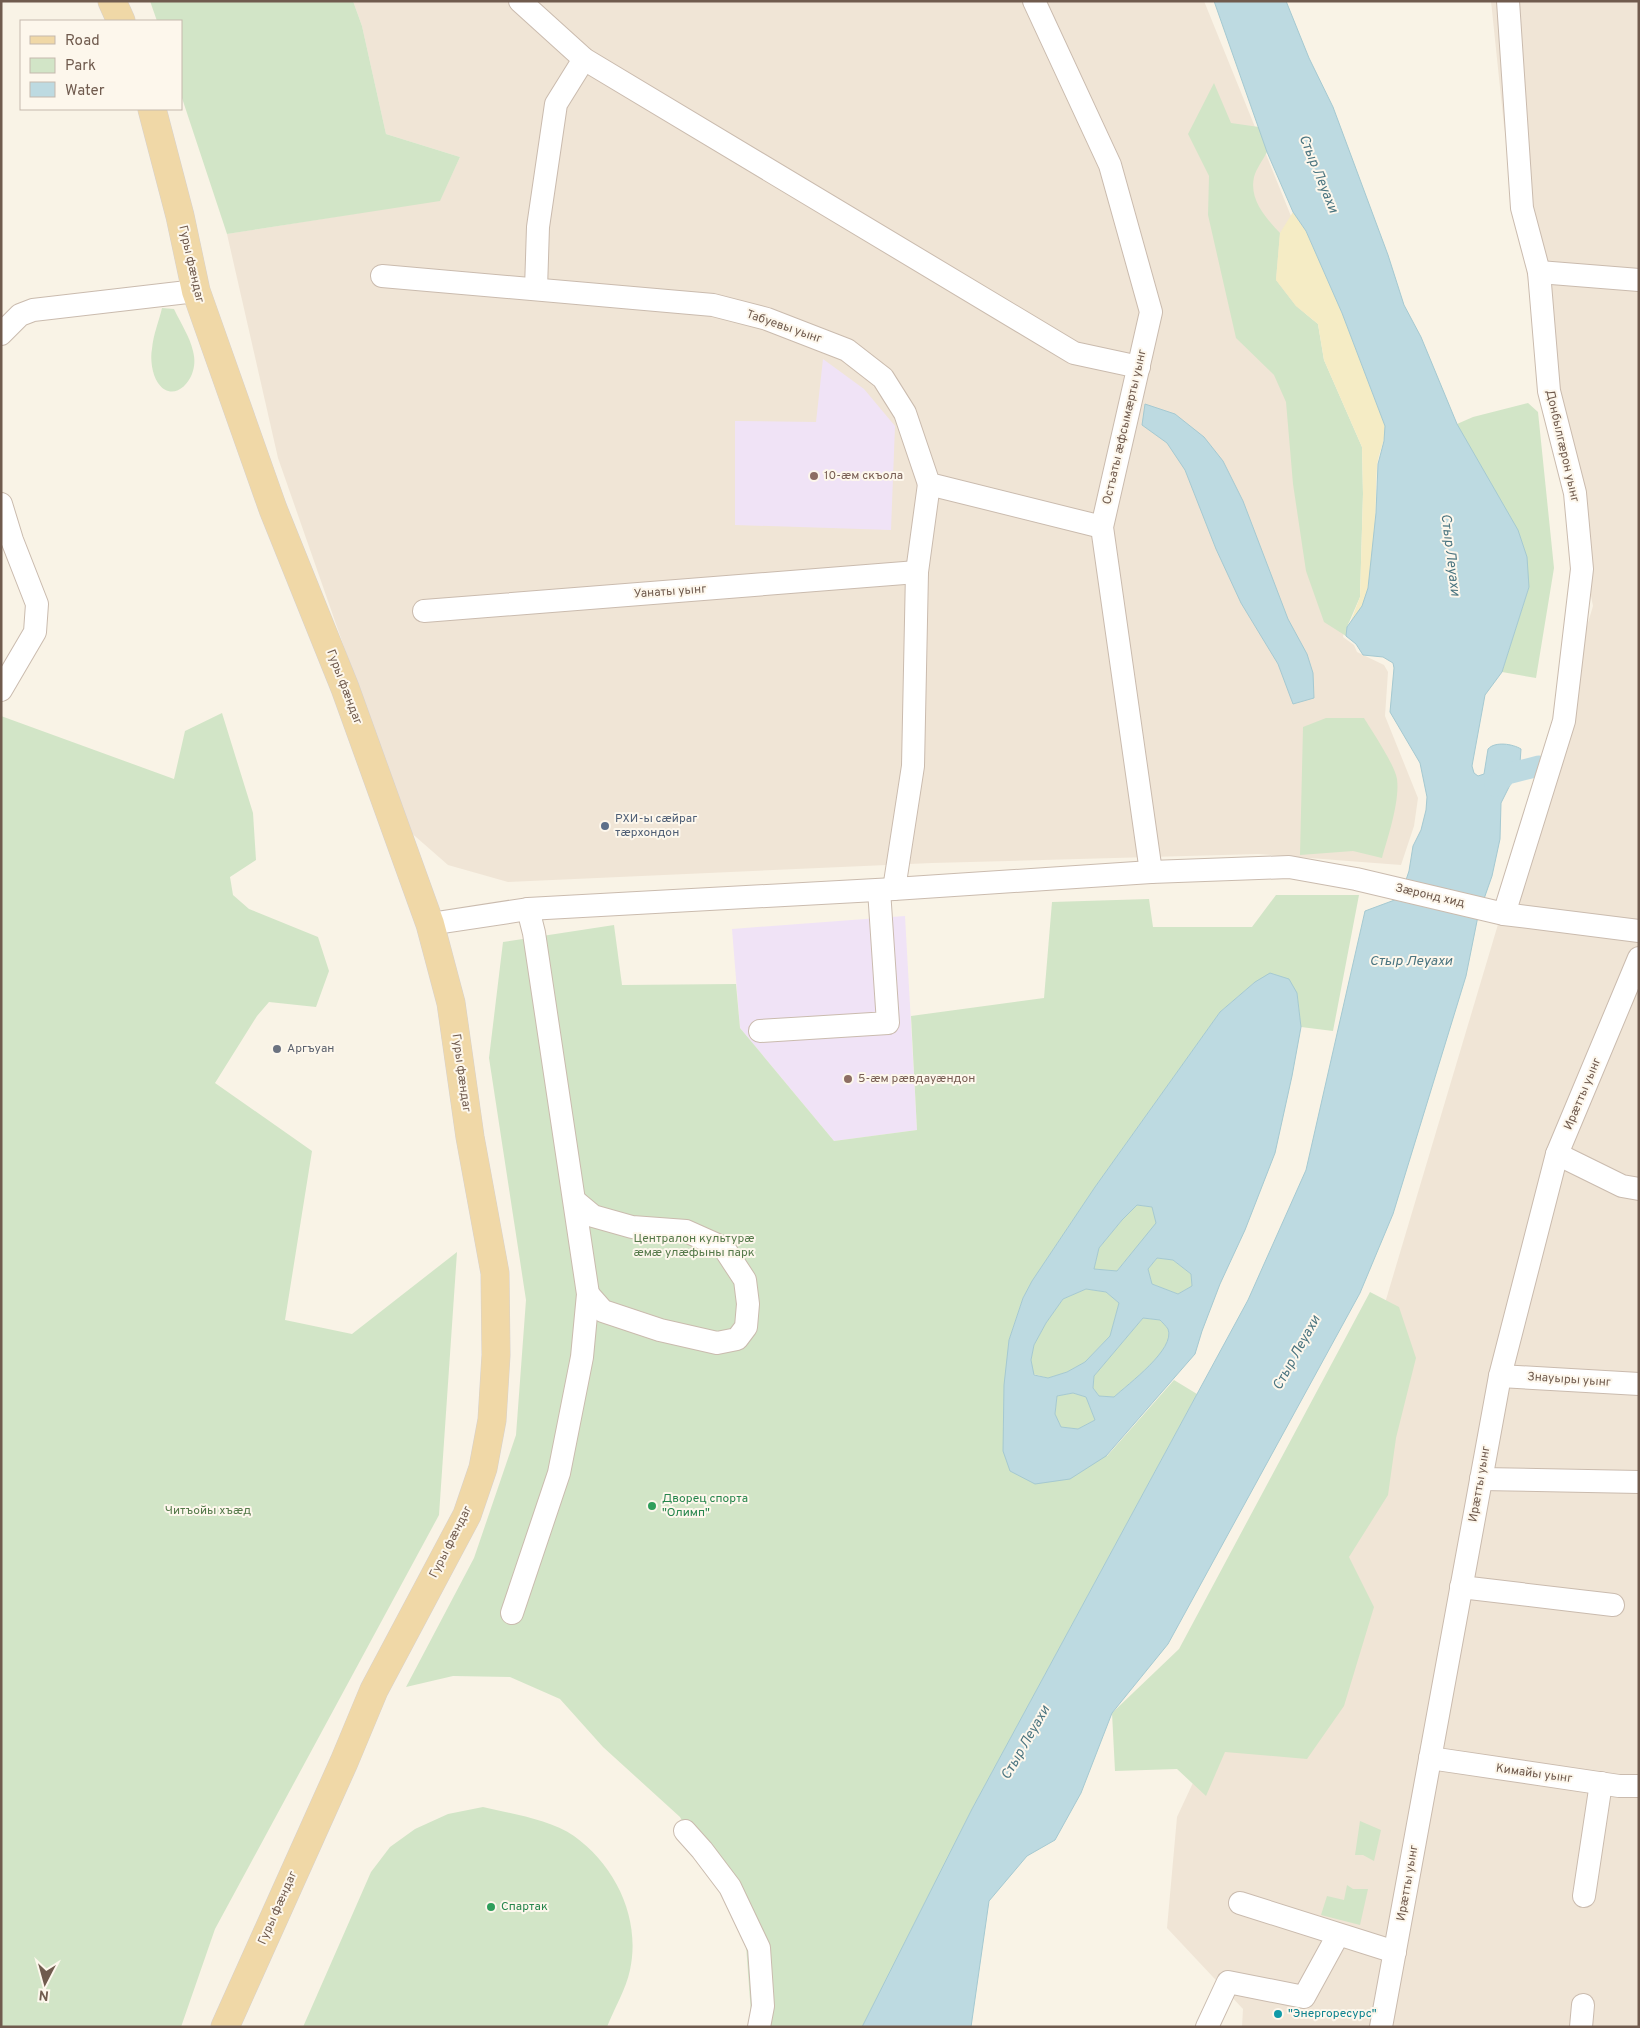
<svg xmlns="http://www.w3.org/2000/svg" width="1640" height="2028" viewBox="0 0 1640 2028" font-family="Overpass,sans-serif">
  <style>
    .residential { fill: #f0e5d6 }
    .education { fill: #f0e3f6 }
    .green { fill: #d2e5c7 }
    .sand { fill: #f5ecc5 }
    .water { fill: #bddae1; stroke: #a5c9d1; fill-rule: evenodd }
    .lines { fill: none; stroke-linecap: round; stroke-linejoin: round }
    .canal { stroke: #bddae1; stroke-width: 21 }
    .minor-casing { stroke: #cabbae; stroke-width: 24 }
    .major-casing { stroke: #d7d1cd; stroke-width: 29 }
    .minor { stroke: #fff; stroke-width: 22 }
    .major { stroke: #f0d8a7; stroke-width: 28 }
    .education-dot { fill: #8d6e63; stroke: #fdf7ec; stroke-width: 2 }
    .service-dot { fill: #5c6f8a; stroke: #fdf7ec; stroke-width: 2 }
    .worship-dot { fill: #6b7280; stroke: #fdf7ec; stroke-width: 2 }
    .leisure-dot { fill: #2e9e5b; stroke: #fdf7ec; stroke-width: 2 }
    .culture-dot { fill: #0f9aa8; stroke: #fdf7ec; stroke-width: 2 }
    .labels { text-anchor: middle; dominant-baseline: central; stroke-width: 4; stroke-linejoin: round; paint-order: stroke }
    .street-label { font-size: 12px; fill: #705b4e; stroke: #fdf7ec }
    .education-label { font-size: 12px; fill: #785e54; stroke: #fdf7ec; text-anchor: start }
    .service-label { font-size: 12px; fill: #4e5e75; stroke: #fdf7ec; text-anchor: start }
    .worship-label { font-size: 12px; fill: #5b616d; stroke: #fdf7ec; text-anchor: start }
    .park-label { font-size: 12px; fill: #567a4b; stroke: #fdf7ec }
    .leisure-label { font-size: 12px; fill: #27864d; stroke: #fdf7ec; text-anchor: start }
    .culture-label { font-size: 12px; fill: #0d838f; stroke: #fdf7ec; text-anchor: start }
    .water-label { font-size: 14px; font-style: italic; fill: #4b7580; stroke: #fdf7ec }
  </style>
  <rect width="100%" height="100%" fill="#f9f3e6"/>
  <g class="residential">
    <polygon points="353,1 1204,1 1293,221 1345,624 1343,637 1354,645 1357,652 1384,665 1388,672 1385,716 1418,798 1414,826 1401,865 1258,854 932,863 508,882 448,865 408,830 278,458 227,234 440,200 460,157 386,134 362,26"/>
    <polygon points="1491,1 1639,1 1639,2027 1242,2027 1243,2009 1167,1928 1177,1817 1328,1494 1593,606 1529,288 1504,126"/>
  </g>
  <g class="education">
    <polygon points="823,359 864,389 895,426 891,530 735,525 735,421 816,422"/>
    <polygon points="905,916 917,1130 834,1141 740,1028 732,929"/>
  </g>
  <g class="green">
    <polygon points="150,1 353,1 362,26 386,134 460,157 440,201 227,234 181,95 181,21 157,21"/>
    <path d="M 1214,83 L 1231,123 L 1259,127 L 1267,152 C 1263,160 1256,169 1254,177 C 1249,200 1266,218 1280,233 L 1276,280 L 1296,306 L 1318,324 L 1324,360 L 1362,447 L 1363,494 L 1360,597 L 1347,627 L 1346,636 L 1324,622 L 1306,571 L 1293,484 L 1286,402 L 1274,375 L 1236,338 L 1208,215 L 1209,176 L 1188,134 Z"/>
    <path d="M 162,308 L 174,309 C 180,322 190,337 193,351 C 195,359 195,366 192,374 C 186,389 170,400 158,383 C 152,375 150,358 152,349 C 153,335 159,321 162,308 Z"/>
    <polygon points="1528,403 1538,412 1554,568 1536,678 1502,672 1529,587 1457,424 1473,417"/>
    <polygon points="222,713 253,813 256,860 230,877 233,895 249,909 318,937 329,971 316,1007 269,1002 257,1016 215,1083 312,1151 285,1320 352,1334 457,1252 439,1515 215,1929 181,2027 1,2027 1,716 174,779 185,731"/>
    <path d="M 1326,718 L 1364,718 C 1372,731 1395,765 1397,779 C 1400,801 1388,837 1382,858 L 1353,851 L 1300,855 L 1303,727 Z"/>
    <polygon points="1276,895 1359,895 1333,1031 1301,1027 1297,993 1255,982 1220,1012 1095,1187 1032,1281 1023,1298 1009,1340 1003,1427 1107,1456 1174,1380 1197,1394 972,1809 862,2027 752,2027 746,1945 715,1882 680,1817 603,1747 560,1699 510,1677 453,1676 406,1687 474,1558 516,1435 526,1300 489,1058 503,942 614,925 622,985 736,984 740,1028 834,1141 917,1130 911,1016 1044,998 1052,902 1149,899 1153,927 1252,927"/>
    <polygon points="1137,1205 1152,1207 1157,1223 1116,1272 1094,1269 1099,1248 1122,1220"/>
    <polygon points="1157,1258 1173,1260 1191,1274 1192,1286 1178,1294 1152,1284 1148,1269"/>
    <polygon points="1086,1289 1106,1292 1119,1303 1110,1336 1085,1362 1067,1372 1048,1378 1033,1374 1031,1360 1034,1345 1046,1323 1063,1299"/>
    <polygon points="1370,1292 1399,1307 1416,1358 1396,1438 1388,1495 1349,1557 1374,1607 1344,1706 1307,1759 1225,1752 1206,1796 1177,1769 1115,1771 1112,1713 1179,1649"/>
    <path d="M 1143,1318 L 1160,1320 C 1162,1322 1166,1326 1168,1329 C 1176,1349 1128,1384 1114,1397 L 1099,1396 L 1093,1388 L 1094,1376 Z"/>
    <polygon points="1073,1393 1086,1397 1095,1420 1078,1429 1061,1427 1055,1414 1057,1396"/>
    <path d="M 483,1807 C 512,1814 549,1819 574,1836 C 616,1866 641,1919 630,1970 C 626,1989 614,2009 607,2027 L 303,2027 L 371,1872 L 390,1847 L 415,1829 L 448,1814 Z"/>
    <polygon points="1360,1821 1381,1830 1374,1861 1363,1855 1355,1855"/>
    <polygon points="1347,1885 1353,1889 1368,1889 1360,1925 1321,1915 1327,1896 1344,1900"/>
  </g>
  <path class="sand" d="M 1293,212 L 1306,231 L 1342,313 L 1385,426 C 1386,441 1378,453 1377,467 C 1374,512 1379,561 1363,604 C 1360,611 1354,617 1350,623 L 1360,597 L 1363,494 L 1362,447 L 1324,360 L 1318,324 L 1296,306 L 1276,280 L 1280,233 Z"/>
  <g class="water">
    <path d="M 1214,1 L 1286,1 L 1309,58 L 1333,107 L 1388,255 L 1404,305 L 1421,337 L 1457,424 L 1518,530 L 1527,557 L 1529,587 L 1502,672 L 1485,695 L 1472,766 L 1474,773 L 1478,776 L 1484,774 L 1488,749 C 1495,741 1513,744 1521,749 L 1520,763 L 1516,773 L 1501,803 L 1500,839 L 1492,876 L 1478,916 L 1466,976 L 1393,1214 L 1360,1293 L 1168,1644 L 1112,1713 L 1081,1793 L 1055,1840 L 1027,1856 L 989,1901 L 971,2027 L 862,2027 L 972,1809 L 1248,1300 L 1306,1170 L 1365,911 L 1400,898 L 1409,871 L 1413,846 L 1421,830 L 1426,810 L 1427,797 L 1420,763 L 1390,712 L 1394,668 L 1393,663 L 1383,657 L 1363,655 L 1356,644 L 1346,636 L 1347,627 L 1362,606 L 1368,588 L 1376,513 L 1378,464 L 1384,441 L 1385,426 L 1342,313 L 1306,231 L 1293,212 L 1267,152 Z"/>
    <polygon points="1145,404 1175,414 1204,437 1223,461 1243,501 1288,619 1307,654 1313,673 1314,698 1293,704 1278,664 1241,603 1216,549 1185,470 1167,443 1142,425"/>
    <path d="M 1270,973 L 1289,979 L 1297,993 L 1301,1027 L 1292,1076 L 1275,1153 L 1245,1230 L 1220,1284 L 1202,1331 L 1195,1354 L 1106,1456 L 1070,1479 L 1035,1484 L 1010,1471 L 1003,1451 L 1004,1385 L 1009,1340 L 1023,1298 L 1032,1281 L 1095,1187 L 1220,1012 L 1255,982 ZM 1137,1205 L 1152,1207 L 1156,1223 L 1117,1271 L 1094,1269 L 1099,1248 L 1122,1220 ZM 1157,1258 L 1173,1260 L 1191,1274 L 1192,1286 L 1178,1294 L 1152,1284 L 1148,1269 ZM 1086,1289 L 1106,1292 L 1119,1303 L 1110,1336 L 1085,1362 L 1067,1372 L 1048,1378 L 1034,1375 L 1031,1360 L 1034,1345 L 1046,1323 L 1063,1299 ZM 1143,1318 L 1160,1320 C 1162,1322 1166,1326 1168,1329 C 1176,1349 1128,1384 1114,1397 L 1099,1396 L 1093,1388 L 1094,1376 ZM 1073,1393 L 1086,1397 L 1095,1420 L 1078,1429 L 1061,1427 L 1055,1414 L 1057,1396 Z"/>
  </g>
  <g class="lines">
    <polyline class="canal" points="1495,786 1507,774 1539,766"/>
    <defs>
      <g id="minor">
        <polyline points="520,1 584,59 1074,353 1139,367"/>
        <polyline points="1034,1 1110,165 1151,312 1102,527 1151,872"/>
        <polyline points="1539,272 1639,280"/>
        <polyline points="382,276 713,305 767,319 847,350 883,378 905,413 929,484 1102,527"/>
        <polyline points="536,289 538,227 556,104 584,59"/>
        <polyline points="1,334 20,315 33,310 196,291"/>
        <polyline points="1,504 12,540 37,604 35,632 1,690"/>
        <polyline points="424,611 917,572"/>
        <polyline points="894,889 913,766 917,572 929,484"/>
        <polyline points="1504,914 1564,721 1582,569 1575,493 1549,391 1539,272 1522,208 1508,1"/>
        <polyline points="430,924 528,909 894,889 1151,872 1289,867 1356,879 1504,914 1639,931"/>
        <polyline points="760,1031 888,1023 879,890"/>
        <polyline points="1557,1154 1622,1186 1639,1189"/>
        <polyline points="575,1201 593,1216 632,1227 686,1231 724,1248 745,1280 748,1304 746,1327 737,1339 717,1343 660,1330 603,1311 588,1294"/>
        <polyline points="1500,1376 1639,1384"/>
        <polyline points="1481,1479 1639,1482"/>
        <polyline points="1461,1587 1613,1605"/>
        <polyline points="512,1613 559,1473 582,1357 588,1294 534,933 528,909"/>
        <polyline points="1430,1758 1619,1786 1639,1786"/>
        <polyline points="685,1831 702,1850 730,1887 759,1948 763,2006 759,2027"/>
        <polyline points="1584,1896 1601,1783"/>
        <polyline points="1240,1903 1395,1952"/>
        <polyline points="1207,2027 1228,1982 1304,1997 1338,1935"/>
        <polyline points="1381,2027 1500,1376 1557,1154 1639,958"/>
        <polyline points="1581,2027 1583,2005"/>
      </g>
      <g id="major">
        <polyline points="112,1 121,21"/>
        <polyline points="152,109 180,216 196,291 273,509 345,688 430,924 451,1003 470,1137 495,1273 496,1355 492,1420 483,1468 467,1515 374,1690 344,1762 225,2027"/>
      </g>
    </defs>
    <use href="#minor" class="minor-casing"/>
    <use href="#major" class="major-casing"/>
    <use href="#minor" class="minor"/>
    <use href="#major" class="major"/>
  </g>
  <g class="education-dot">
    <circle cx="814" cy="476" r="5"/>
    <circle cx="848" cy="1079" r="5"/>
  </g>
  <circle class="service-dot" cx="605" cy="826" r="5"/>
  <circle class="worship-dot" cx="277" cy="1049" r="5"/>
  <g class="leisure-dot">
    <circle cx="652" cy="1506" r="5"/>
    <circle cx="491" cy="1907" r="5"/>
  </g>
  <circle class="culture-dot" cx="1278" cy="2014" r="5"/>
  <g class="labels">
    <g class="street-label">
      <text transform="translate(191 264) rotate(77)">Гуры фӕндаг</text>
      <text transform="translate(784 327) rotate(19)">Табуевы уынг</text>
      <text transform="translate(1125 427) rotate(-77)">Остъаты æфсымæрты уынг</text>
      <text transform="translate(1562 446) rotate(77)">Донбылгæрон уынг</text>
      <text transform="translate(670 592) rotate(-4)">Уанаты уынг</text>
      <text transform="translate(344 687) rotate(69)">Гуры фӕндаг</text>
      <text transform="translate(1430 896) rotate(13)">Зæронд хид</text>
      <text transform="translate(461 1073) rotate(82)">Гуры фӕндаг</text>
      <text transform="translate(1583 1094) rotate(-67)">Ирæтты уынг</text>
      <text transform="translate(1569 1380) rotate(4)">Знауыры уынг</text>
      <text transform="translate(1480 1484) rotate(-80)">Ирæтты уынг</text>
      <text transform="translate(451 1542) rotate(-63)">Гуры фӕндаг</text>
      <text transform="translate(1534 1774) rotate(8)">Кимайы уынг</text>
      <text transform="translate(1408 1883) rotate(-80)">Ирæтты уынг</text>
      <text transform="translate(278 1908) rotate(-66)">Гуры фӕндаг</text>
    </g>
    <g class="education-label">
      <text x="824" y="476">10-æм скъола</text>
      <text x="858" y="1079">5-æм рӕвдауӕндон</text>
    </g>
    <g class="service-label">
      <text x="615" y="819">РХИ-ы сæйраг<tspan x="615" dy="14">тæрхондон</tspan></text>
    </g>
    <g class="worship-label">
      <text x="287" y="1049">Аргъуан</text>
    </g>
    <g class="park-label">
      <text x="694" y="1239">Централон культурæ<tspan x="694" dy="14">æмæ улæфыны парк</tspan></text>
      <text x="208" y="1511">Читъойы хъæд</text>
    </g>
    <g class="leisure-label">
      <text x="662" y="1499">Дворец спорта<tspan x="662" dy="14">"Олимп"</tspan></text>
      <text x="501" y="1907">Спартак</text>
    </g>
    <g class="culture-label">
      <text x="1288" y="2014">"Энергоресурс"</text>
    </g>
    <g class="water-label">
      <text transform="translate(1318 174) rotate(68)">Стыр Леуахи</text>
      <text transform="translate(1450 555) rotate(83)">Стыр Леуахи</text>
      <text x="1411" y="961">Стыр Леуахи</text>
      <text transform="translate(1297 1353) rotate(-61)">Стыр Леуахи</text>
      <text transform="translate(1026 1743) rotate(-60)">Стыр Леуахи</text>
    </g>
  </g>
  <rect width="1640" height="2028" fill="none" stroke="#705b4e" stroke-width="5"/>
  <rect x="20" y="20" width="162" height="90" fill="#fdf7ec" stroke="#c5b9ad"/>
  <rect x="30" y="36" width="25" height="8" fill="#f0d8a7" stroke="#c5b9ad"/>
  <text x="65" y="45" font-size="15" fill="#705b4e">Road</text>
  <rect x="30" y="58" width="25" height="15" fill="#d2e5c7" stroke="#c5b9ad"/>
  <text x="65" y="70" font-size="15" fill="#705b4e">Park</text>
  <rect x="30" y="82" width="25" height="15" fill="#bddae1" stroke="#c5b9ad"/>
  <text x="65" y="95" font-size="15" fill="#705b4e">Water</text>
  <g transform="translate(45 1983) rotate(186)" stroke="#fdf7ec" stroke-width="4" paint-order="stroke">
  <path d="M0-4L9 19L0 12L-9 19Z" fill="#705b4e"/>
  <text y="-8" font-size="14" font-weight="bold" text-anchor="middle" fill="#705b4e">N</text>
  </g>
</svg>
